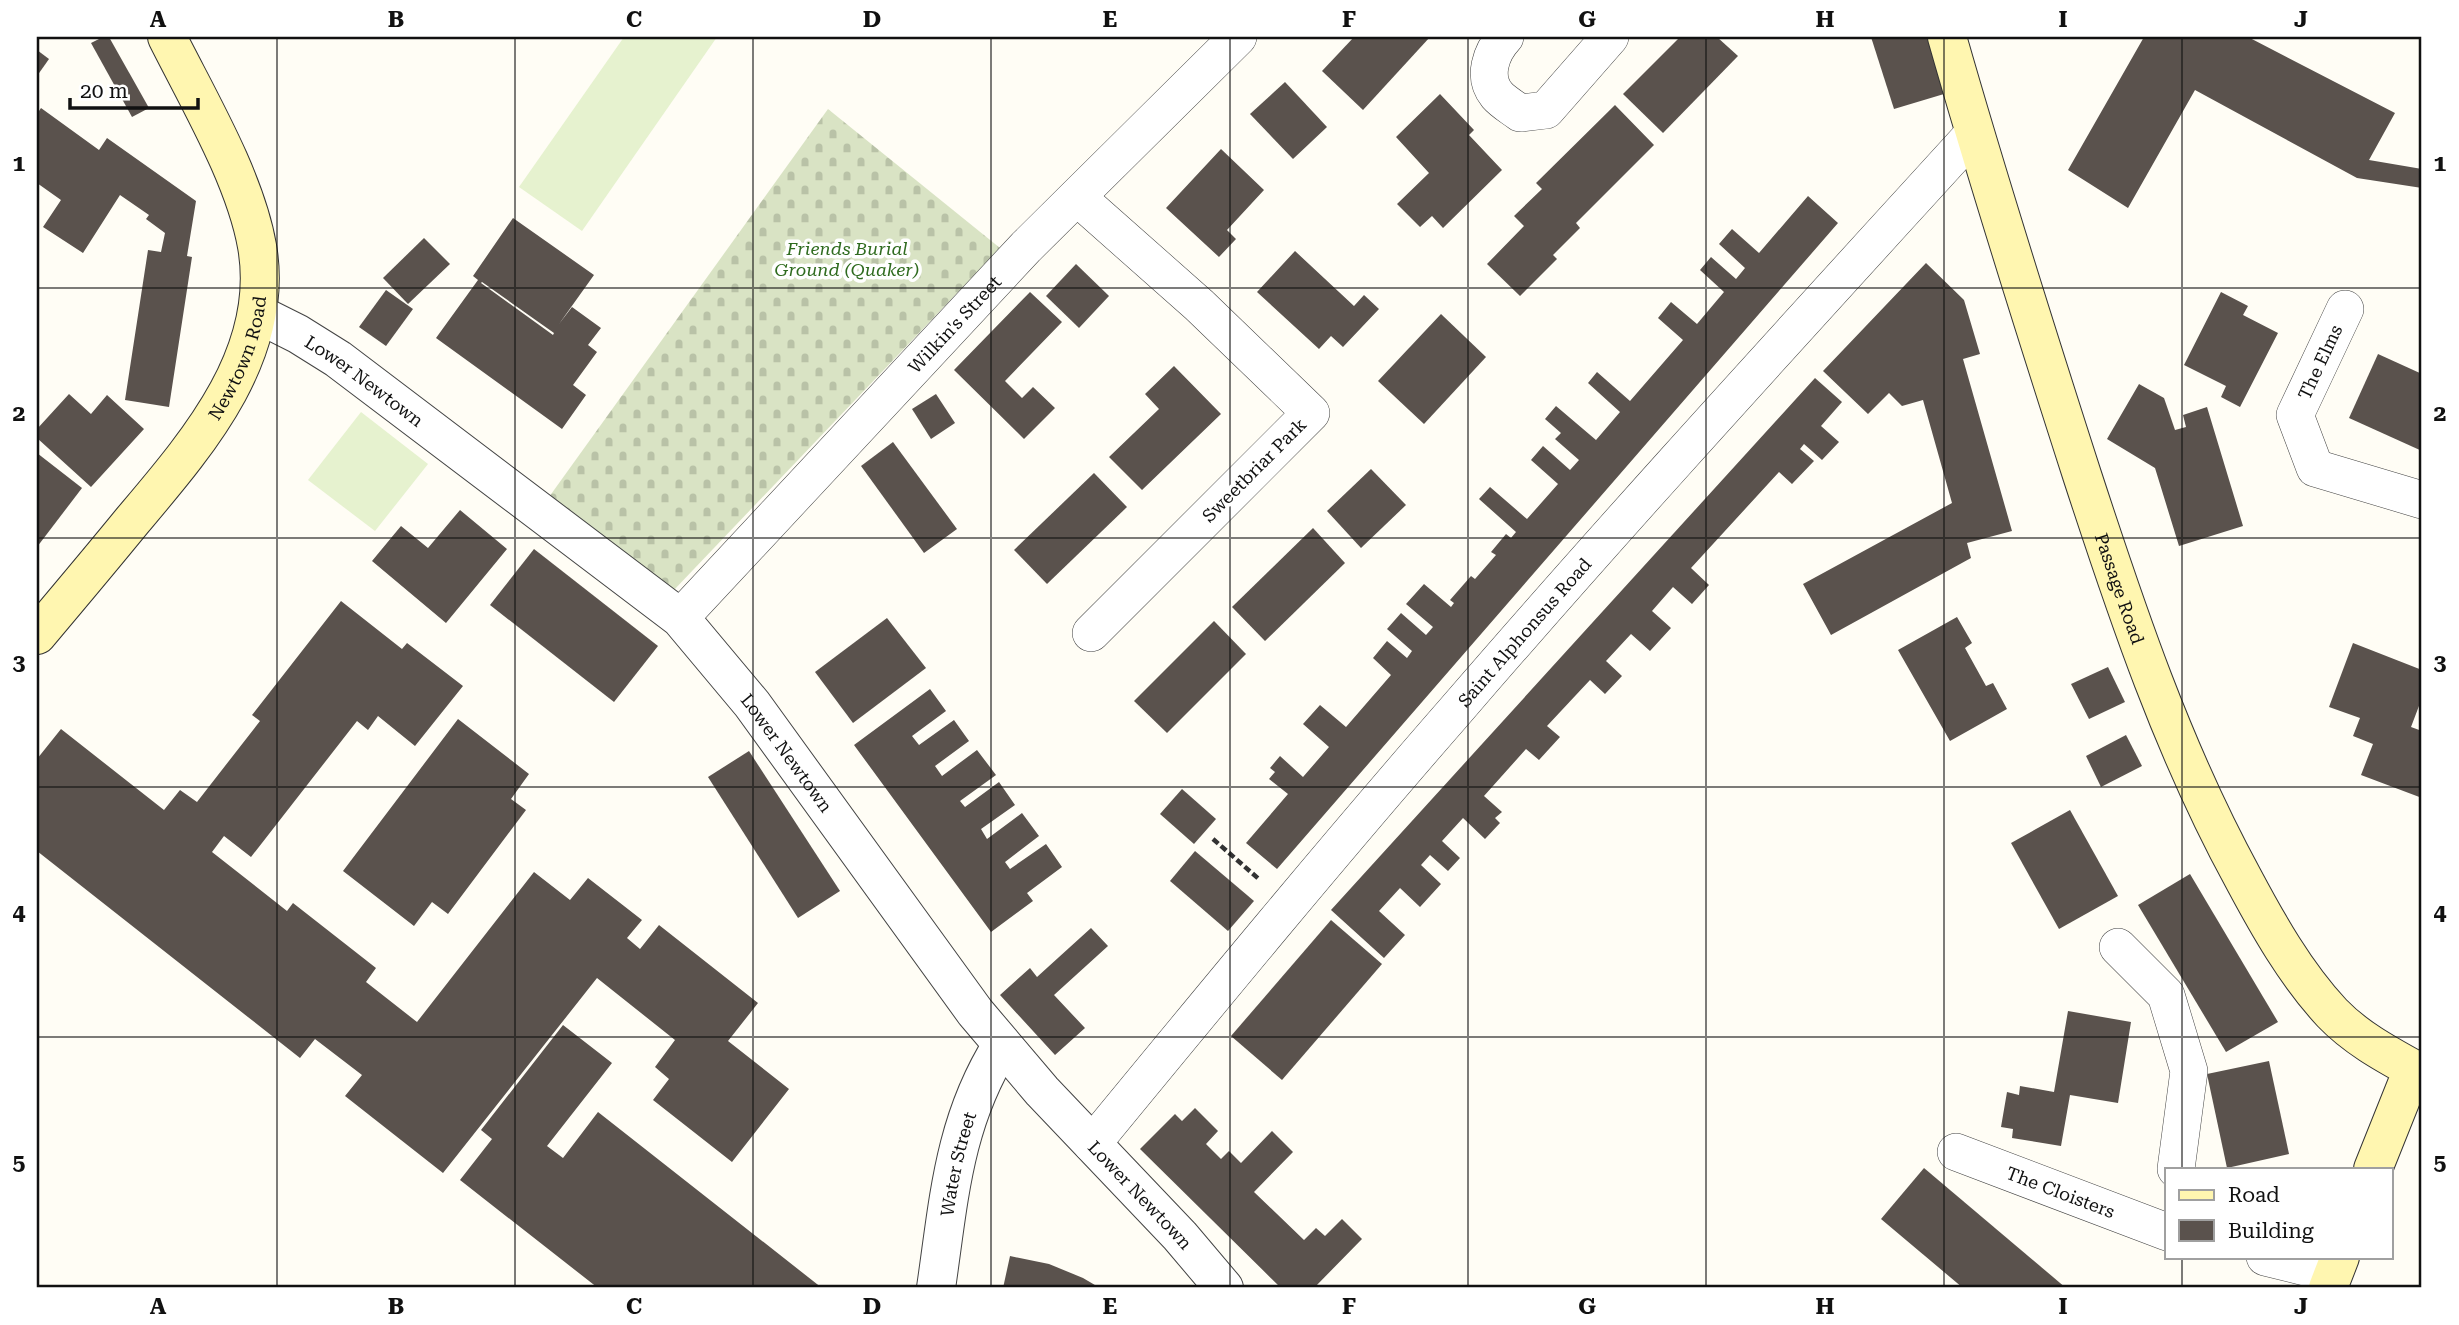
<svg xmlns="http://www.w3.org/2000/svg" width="2459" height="1325" viewBox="0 0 2459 1325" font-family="'Roboto Serif',serif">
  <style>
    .cemetery { fill: url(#cemetery-stones) }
    .pitch { fill: #e6f2cf }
    .building { fill: #5a524d; fill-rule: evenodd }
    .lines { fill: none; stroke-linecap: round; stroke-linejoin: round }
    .minor-casing { stroke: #444; stroke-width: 38 }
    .tertiary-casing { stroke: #444; stroke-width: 40 }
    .secondary-casing { stroke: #333; stroke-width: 40 }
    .path { stroke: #333; stroke-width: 4.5; stroke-dasharray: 7 3.5; stroke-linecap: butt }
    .minor { stroke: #fff; stroke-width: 37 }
    .tertiary { stroke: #fff; stroke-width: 38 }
    .secondary { stroke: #fff6b0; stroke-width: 38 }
    .grid { fill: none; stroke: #111; stroke-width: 2; stroke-opacity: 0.55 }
    .labels { text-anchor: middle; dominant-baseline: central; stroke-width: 7; stroke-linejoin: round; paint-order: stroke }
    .park-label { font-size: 18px; font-style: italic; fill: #2f6b1f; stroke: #fff }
    .street-label { font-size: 18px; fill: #111; stroke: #fff }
    .neatline { fill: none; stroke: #111; stroke-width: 2.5 }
    .grid-label { font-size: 23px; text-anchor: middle; font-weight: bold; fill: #111 }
  </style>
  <defs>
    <pattern id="cemetery-stones" width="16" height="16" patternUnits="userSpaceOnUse" patternTransform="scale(1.75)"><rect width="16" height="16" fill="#d9e3c4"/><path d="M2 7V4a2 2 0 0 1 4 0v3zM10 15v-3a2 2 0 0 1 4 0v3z" fill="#b9c2a7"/></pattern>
  </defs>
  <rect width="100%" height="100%" fill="#fffdf5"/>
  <polygon class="cemetery" points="828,109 1000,248 673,591 549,497"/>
  <g class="pitch">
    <polygon points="624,37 717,37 582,231 519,187"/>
    <polygon points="361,412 428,464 375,531 308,480"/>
  </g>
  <g class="building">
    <polygon points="103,37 109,37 149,108 132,117 91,43"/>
    <polygon points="1354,37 1430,37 1363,110 1322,71"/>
    <polygon points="1680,37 1717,37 1738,56 1663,133 1623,94"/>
    <polygon points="1871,37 1927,37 1944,94 1894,109"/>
    <polygon points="2144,37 2248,37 2395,113 2369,160 2422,169 2422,188 2357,178 2195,90 2128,208 2068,170"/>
    <polygon points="37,50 49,59 37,76"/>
    <polygon points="1285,82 1327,127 1293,159 1250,114"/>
    <polygon points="1440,94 1474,130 1469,135 1502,170 1443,228 1432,216 1420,227 1397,204 1429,173 1396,137"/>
    <polygon points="1615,105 1654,145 1576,223 1580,228 1553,255 1557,259 1520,296 1487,264 1524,226 1514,216 1542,189 1536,183"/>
    <polygon points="41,108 99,150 107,138 196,201 187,256 192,257 169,407 125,400 148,250 161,252 165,233 146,219 149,215 120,195 83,253 43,227 61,200 37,183 37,114"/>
    <polygon points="1221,149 1264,190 1227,230 1236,239 1219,257 1166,208"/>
    <polygon points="1808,196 1838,223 1277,869 1246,843 1288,794 1269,779 1275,772 1270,768 1280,756 1303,777 1329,747 1303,724 1320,705 1346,727 1391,675 1373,658 1387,641 1407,658 1412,651 1387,629 1401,613 1426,635 1433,627 1406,604 1424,584 1451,607 1454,603 1450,600 1471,576 1475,579 1496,555 1491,552 1506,534 1511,538 1516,532 1479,499 1490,487 1527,519 1558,484 1531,460 1543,446 1570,470 1579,460 1555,439 1561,433 1545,419 1556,406 1596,440 1620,412 1588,383 1597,372 1630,401 1683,340 1658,318 1671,302 1697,324 1724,292 1700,270 1711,257 1736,279 1745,268 1719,244 1732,229 1759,253"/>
    <path d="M 513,218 L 594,275 L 559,324 L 572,307 L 601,328 L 588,345 L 597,352 L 573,385 L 586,395 L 562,429 L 436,338 L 478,280 L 473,276 ZM 482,282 L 554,333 L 553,335 L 481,283 Z"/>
    <polygon points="424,238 450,264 408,304 383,278"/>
    <polygon points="1295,251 1354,306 1364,295 1379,309 1343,347 1331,336 1319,349 1257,292"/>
    <polygon points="1926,263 1964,300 1980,354 1963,359 2012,531 1967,543 1971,558 1831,635 1803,584 1952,503 1923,400 1902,406 1889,393 1868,414 1823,371"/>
    <polygon points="1076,264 1109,296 1079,328 1046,296"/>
    <polygon points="386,290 413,309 386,346 359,327"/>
    <polygon points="1030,292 1062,322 1005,381 1022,398 1033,387 1055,408 1024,439 954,370"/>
    <polygon points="2221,292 2248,306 2243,315 2278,333 2240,407 2221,397 2226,386 2184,365"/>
    <polygon points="1441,314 1486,357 1424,424 1378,381"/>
    <polygon points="2378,354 2422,374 2422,451 2349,418"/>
    <polygon points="1174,366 1221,414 1142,490 1109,457 1159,409 1145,394"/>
    <polygon points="1815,378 1842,402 1821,426 1839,442 1822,460 1804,444 1800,449 1814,461 1792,484 1779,472 1691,568 1709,585 1692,604 1673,587 1652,611 1671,628 1650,651 1631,634 1606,661 1622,676 1605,694 1590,680 1547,726 1560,737 1539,760 1526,749 1484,796 1502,812 1495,818 1500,823 1485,839 1463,818 1442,841 1460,858 1448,871 1430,855 1421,865 1441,884 1420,907 1400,888 1379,911 1405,935 1384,958 1331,910"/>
    <polygon points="2139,384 2164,398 2175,430 2186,427 2183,415 2207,407 2243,526 2179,546 2155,468 2107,439"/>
    <polygon points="69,394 91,414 107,395 144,429 91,487 37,438 37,429"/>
    <polygon points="936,394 955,423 931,439 912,409"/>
    <polygon points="893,442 957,529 924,553 861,466"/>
    <polygon points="37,453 82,488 37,547"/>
    <polygon points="1371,469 1406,505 1361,548 1327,511"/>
    <polygon points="1094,473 1127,507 1047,584 1014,550"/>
    <polygon points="460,510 507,549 446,623 372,561 401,526 428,548"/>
    <polygon points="1313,528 1345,563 1265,641 1232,607"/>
    <polygon points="534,549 658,646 614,702 490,605"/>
    <polygon points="341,601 402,649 407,643 463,686 415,746 378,716 368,730 357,721 251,857 224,836 212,852 287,911 293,903 376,968 366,982 417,1022 534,872 570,900 588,878 642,920 627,938 640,949 659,925 758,1003 728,1041 789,1089 732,1162 653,1100 669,1079 655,1067 675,1040 597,978 443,1173 345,1096 362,1075 315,1039 300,1058 37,851 37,759 61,729 164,810 180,790 197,802 260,721 252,715"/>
    <polygon points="1957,617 1972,643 1965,648 1986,686 1993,683 2007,709 1950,741 1898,650"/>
    <polygon points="887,618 926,668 853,723 815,672"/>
    <polygon points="1214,621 1246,654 1167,733 1134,701"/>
    <polygon points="2353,643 2422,670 2422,698 2411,727 2422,731 2422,798 2361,775 2373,744 2353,736 2360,718 2329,707"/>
    <polygon points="2108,667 2125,702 2089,719 2071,684"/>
    <polygon points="930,689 946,711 912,736 919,745 954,720 969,741 935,766 942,776 977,750 996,775 960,801 965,807 999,782 1015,805 981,829 987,839 1022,813 1039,836 1005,862 1010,869 1046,844 1062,867 1027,893 1033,901 991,932 854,745"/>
    <polygon points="458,719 529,774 511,799 526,810 448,914 432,902 414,926 343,871"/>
    <polygon points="2126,735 2142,766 2101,787 2086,756"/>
    <polygon points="749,751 840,891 798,918 708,777"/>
    <polygon points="1182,789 1216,819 1194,844 1160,814"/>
    <polygon points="2070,810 2118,896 2059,929 2011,843"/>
    <polygon points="1195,851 1254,901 1228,931 1170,881"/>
    <polygon points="2190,874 2278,1022 2226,1052 2138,905"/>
    <polygon points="1331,920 1382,964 1282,1080 1231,1036"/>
    <polygon points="1091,928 1108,946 1054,995 1085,1028 1055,1055 1000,995 1030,968 1037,977"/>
    <polygon points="2068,1011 2131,1022 2118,1103 2070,1095 2061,1146 2012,1138 2013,1129 2001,1127 2007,1092 2019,1095 2020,1086 2054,1092"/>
    <polygon points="563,1025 612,1063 547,1146 563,1158 598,1112 822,1288 598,1288 460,1180 492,1139 481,1130"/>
    <polygon points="2269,1061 2289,1154 2227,1168 2207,1074"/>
    <polygon points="1195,1108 1218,1131 1206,1144 1221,1159 1229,1151 1241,1163 1272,1131 1293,1152 1254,1192 1304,1240 1316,1228 1325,1236 1342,1219 1362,1239 1314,1288 1281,1288 1140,1149 1175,1114 1182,1121"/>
    <polygon points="1924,1168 2066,1288 1963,1288 1881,1219"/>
    <polygon points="1010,1256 1049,1264 1083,1278 1100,1288 1003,1288"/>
  </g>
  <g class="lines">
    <defs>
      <g id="minor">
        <path d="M 1505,37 C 1491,52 1482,77 1497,95 C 1503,102 1512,107 1520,113 L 1546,110 L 1610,37"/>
        <polyline points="1077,197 1199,305 1311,413 1091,633"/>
        <polyline points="2345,309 2295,415 2315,468 2422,500"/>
        <path id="s1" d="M 680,618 L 1026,247 L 1238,37"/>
        <polyline points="2118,947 2166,995 2189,1071 2176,1169"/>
        <path id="s2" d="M 1092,1144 C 1212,998 1332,852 1456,710 C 1625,514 1800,324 1974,133"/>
        <path id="s3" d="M 1956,1152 L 2167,1232"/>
        <polyline points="2265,1257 2333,1274"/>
      </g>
      <g id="tertiary">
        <path id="s4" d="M 258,314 L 298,334 L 338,359 L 680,618 L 752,704 L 975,1012 L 1042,1091 L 1180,1236 L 1224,1288"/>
        <path id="s5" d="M 936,1288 C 949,1200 953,1123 1002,1045"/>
      </g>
      <g id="secondary">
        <path id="s6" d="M 1947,37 C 1989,184 2035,329 2082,475 C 2127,613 2173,750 2243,878 C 2268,925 2295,973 2332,1013 C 2355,1037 2384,1053 2413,1069 L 2373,1169"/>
        <path id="s7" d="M 37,635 C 69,597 101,559 132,521 C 197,444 276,354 257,246 C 245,178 198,99 167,37"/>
        <polyline points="2328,1288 2340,1257"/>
      </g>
    </defs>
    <use href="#minor" class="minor-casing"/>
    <use href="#tertiary" class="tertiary-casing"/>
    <use href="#secondary" class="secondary-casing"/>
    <polyline class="path" points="1213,839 1260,880"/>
    <use href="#minor" class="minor"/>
    <use href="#tertiary" class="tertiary"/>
    <use href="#secondary" class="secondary"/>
  </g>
  <path class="grid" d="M 277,37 L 277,1288M 515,37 L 515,1288M 753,37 L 753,1288M 991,37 L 991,1288M 1230,37 L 1230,1288M 1468,37 L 1468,1288M 1706,37 L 1706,1288M 1944,37 L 1944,1288M 2182,37 L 2182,1169M 37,288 L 2422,288M 37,538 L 2422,538M 37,787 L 2422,787M 37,1037 L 2422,1037M 2182,1257 L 2182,1288"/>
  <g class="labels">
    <g class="park-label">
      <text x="847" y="248">Friends Burial<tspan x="847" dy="21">Ground (Quaker)</tspan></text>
    </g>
    <g class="street-label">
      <text stroke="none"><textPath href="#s1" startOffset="402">Wilkin's Street</textPath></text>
      <text stroke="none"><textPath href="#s7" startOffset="345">Newtown Road</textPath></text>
      <text transform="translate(2320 362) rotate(-65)">The Elms</text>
      <text stroke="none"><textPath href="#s4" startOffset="126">Lower Newtown</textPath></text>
      <text transform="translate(1254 470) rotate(-45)">Sweetbriar Park</text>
      <text stroke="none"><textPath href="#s6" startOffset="578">Passage Road</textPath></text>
      <text stroke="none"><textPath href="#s2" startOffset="670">Saint Alphonsus Road</textPath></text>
      <text stroke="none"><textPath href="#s4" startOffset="693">Lower Newtown</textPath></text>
      <text stroke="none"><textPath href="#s5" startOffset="126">Water Street</textPath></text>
      <text stroke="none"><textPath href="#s3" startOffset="112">The Cloisters</textPath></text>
      <text stroke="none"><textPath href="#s4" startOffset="1260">Lower Newtown</textPath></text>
    </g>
  </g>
  <rect width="2459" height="1325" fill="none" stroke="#ffffff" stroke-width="77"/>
  <rect x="2165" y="1168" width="228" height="91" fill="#ffffff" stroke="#a0a0a0" stroke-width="2"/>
  <rect x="2179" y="1190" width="35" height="10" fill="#fff6b0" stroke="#a0a0a0" stroke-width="2"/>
  <text x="2228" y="1202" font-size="21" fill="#111111">Road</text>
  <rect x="2179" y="1220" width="35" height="21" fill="#5a524d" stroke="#a0a0a0" stroke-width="2"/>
  <text x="2228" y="1238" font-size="21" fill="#111111">Building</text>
  <path d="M70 98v10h128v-10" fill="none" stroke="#111111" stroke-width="3.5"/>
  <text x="80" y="98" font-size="21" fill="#111111" stroke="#ffffff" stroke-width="5" paint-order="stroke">20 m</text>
  <rect x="38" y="38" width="2382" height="1248" class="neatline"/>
  <g class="grid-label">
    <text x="158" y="27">A</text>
    <text x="396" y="27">B</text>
    <text x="634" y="27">C</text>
    <text x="872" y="27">D</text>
    <text x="1110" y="27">E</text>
    <text x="1349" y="27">F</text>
    <text x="1587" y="27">G</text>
    <text x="1825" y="27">H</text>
    <text x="2063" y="27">I</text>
    <text x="2301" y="27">J</text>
    <text x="19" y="171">1</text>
    <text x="2440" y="171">1</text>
    <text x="19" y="421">2</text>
    <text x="2440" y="421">2</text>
    <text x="19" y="670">3</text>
    <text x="2440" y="670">3</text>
    <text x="19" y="920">4</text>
    <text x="2440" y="920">4</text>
    <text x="19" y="1170">5</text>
    <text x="2440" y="1170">5</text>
    <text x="158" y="1314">A</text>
    <text x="396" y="1314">B</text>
    <text x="634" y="1314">C</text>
    <text x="872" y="1314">D</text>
    <text x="1110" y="1314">E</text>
    <text x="1349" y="1314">F</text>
    <text x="1587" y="1314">G</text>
    <text x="1825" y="1314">H</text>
    <text x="2063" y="1314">I</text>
    <text x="2301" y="1314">J</text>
  </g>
</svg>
